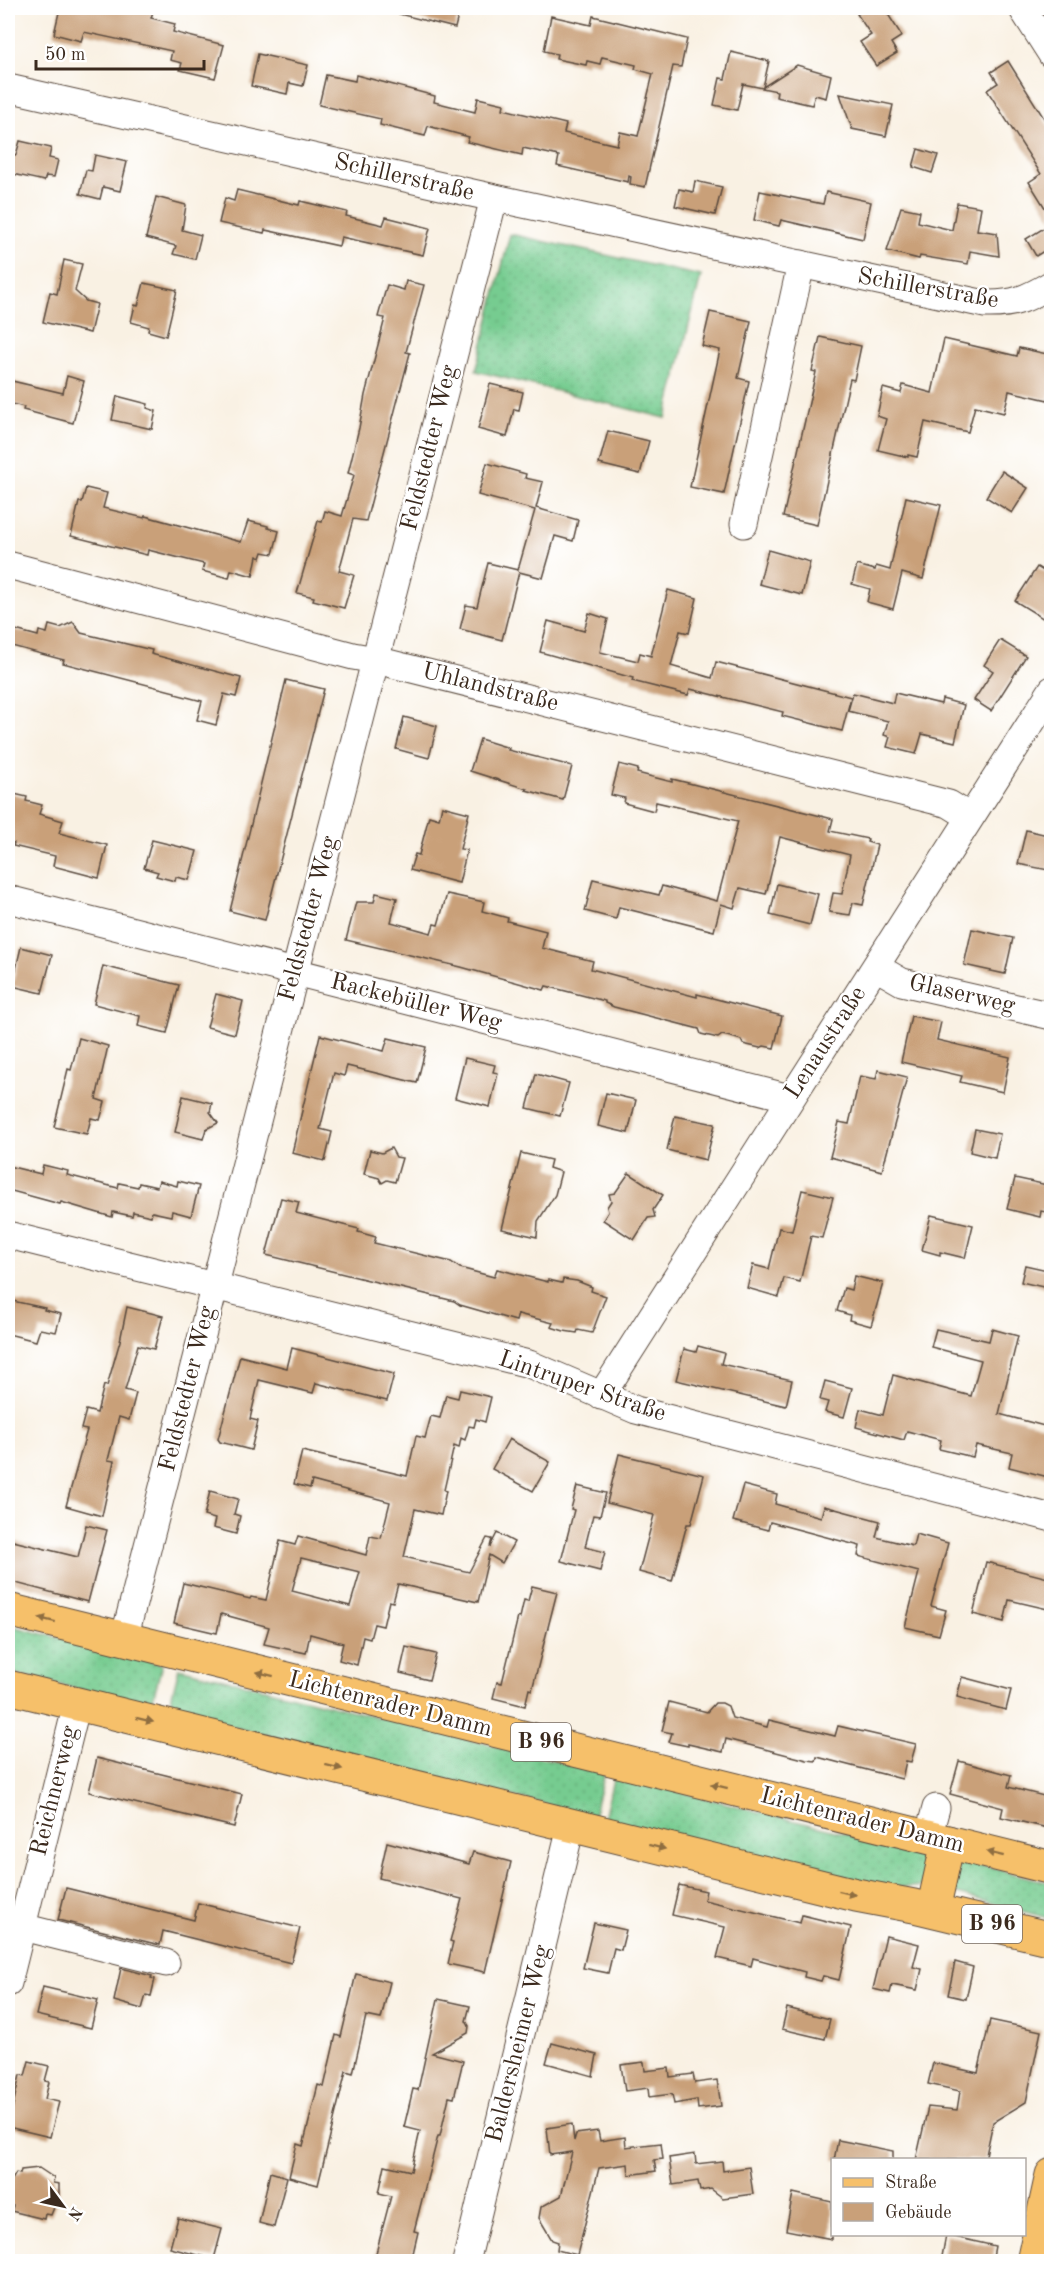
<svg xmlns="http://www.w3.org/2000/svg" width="1059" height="2269" viewBox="0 0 1059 2269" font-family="'Old Standard TT',serif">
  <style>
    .grass { fill: url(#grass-dots); stroke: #587b57; stroke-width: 1.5 }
    .building { fill: #c9a079; fill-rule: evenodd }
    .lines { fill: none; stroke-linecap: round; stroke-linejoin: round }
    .minor-casing { stroke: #58483c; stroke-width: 29 }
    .major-casing { stroke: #58483c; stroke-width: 35 }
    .minor { stroke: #fff; stroke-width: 27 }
    .major { stroke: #f6c06b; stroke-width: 33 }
    .oneway { fill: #8f6e41 }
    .labels { text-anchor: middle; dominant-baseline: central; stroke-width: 5; stroke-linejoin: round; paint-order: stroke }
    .shield { fill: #fff; stroke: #766a62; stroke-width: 1.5 }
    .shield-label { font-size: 22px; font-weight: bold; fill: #3b2a1e }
    .street-label { font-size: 24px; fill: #3b2a1e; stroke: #fff }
  </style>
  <defs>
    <pattern id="grass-dots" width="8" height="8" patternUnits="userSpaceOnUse" patternTransform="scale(1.5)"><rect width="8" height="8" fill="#76cc90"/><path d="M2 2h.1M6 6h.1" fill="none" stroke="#67af7c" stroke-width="1.8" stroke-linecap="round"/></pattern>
  </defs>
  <rect width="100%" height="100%" fill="#fff"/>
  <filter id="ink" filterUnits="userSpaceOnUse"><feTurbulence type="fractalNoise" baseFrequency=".0167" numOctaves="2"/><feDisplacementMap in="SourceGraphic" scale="12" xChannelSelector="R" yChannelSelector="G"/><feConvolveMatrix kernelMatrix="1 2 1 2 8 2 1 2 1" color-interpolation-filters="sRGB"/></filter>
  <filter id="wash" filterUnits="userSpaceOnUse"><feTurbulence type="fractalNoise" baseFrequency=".008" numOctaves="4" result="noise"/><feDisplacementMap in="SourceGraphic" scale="24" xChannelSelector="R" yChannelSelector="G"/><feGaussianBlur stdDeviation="1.35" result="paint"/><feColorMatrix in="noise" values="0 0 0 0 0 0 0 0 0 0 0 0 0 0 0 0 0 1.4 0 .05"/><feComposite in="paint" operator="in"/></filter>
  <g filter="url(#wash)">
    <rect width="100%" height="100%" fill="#f9f1e3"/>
    <g class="grass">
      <polygon points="510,234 701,276 666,418 476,371"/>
      <polygon points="8,1625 162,1664 151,1707 8,1672"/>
      <polygon points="179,1668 604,1773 593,1816 168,1711"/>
      <polygon points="614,1775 930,1855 924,1885 919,1887 888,1887 604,1819"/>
      <polygon points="963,1861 1051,1883 1051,1904 1048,1918 954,1893 959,1863"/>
    </g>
    <g id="blocks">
      <g class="building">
        <polygon points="60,8 154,8 151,18 175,24 173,32 224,45 215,78 180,70 182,63 170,60 172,51 84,32 81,41 54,34"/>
        <polygon points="399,8 460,8 455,28 399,14"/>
        <polygon points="868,8 884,8 902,36 891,43 897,53 876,66 860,42 871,35 857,14"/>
        <polygon points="551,16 591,25 593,16 687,39 681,67 673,66 645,187 630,184 631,177 629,176 628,182 557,166 559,156 523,148 522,155 467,142 469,137 428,126 425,136 380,125 381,119 319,105 326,75 355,81 356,75 435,96 434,102 475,112 478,98 504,104 503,109 566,124 564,133 617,145 620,132 638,136 653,74 635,69 636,65 602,57 600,64 587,61 586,65 556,59 557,54 544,51"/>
        <polygon points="731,52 769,61 763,87 797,65 831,75 826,98 815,95 812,105 776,97 777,91 743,84 737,110 714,105 720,78 725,79"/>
        <polygon points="258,54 308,65 303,86 289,83 287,94 251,86"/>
        <polygon points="1008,61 1052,131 1052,219 1029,182 1041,174 987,90 998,83 991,72"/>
        <polygon points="840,94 893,105 886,136 852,129"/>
        <polygon points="20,141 51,148 49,158 58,160 54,177 46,176 44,181 8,173 8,153 16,155"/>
        <polygon points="918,149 938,155 932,173 913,167"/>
        <polygon points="95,155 127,162 120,191 103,187 100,199 80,194 86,170 92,171"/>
        <polygon points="695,181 722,187 715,215 675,206 679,189 693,192"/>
        <polygon points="237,190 299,205 300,201 347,212 346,216 383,225 386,217 430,228 423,255 341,237 339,246 265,230 264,233 219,223 225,198 234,201"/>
        <polygon points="760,191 823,204 826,192 871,202 863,239 781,220 779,226 754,220"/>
        <polygon points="156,197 186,205 182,230 201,235 195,259 173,254 176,246 146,238"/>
        <polygon points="957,203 981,207 977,230 997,233 999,256 970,251 968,264 920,256 919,259 887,251 901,207 920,211 918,222 952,230"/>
        <polygon points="1052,223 1052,246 1036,256 1026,239"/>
        <polygon points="64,260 82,264 75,291 86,301 97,304 90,333 43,322 50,292 57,294"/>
        <polygon points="406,281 424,285 406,352 410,353 366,521 353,519 339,571 354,575 344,608 313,600 314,597 297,593 318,521 322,522 325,511 342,516 354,475 348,473 359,428 365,395 385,318 378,317 387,285 404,290"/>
        <polygon points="144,283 177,290 166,336 148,331 149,327 131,322 135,305 138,306"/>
        <polygon points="710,312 751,321 738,378 749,381 724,494 690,487 720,350 702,346"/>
        <polygon points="820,337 861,346 854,380 850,379 817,525 783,517 816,372 812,371"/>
        <polygon points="944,339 1017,356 1019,348 1052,355 1052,384 1048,400 1009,391 1004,413 975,406 968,432 925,422 917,457 908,455 908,457 878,450 886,419 877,416 883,388 901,393 903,385 932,393"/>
        <polygon points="67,376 84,381 73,423 23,410 24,407 8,403 12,381 63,393"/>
        <polygon points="490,384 523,392 519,410 514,409 507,437 478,429"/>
        <polygon points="117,396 148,404 147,408 156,411 152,429 112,420"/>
        <polygon points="608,431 649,441 640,474 599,464"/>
        <polygon points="487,463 526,474 525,478 543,482 536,508 578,520 573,541 555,536 543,578 519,572 502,640 460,629 466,605 477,607 488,563 518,570 535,510 478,495"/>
        <polygon points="1002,471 1028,488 1012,513 986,497"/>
        <polygon points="86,488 107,493 103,508 144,518 145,516 241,542 248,521 268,526 268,528 279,531 273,554 263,552 261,558 257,556 253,576 231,570 229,578 202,571 204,564 148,550 147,555 71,536 79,502 82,502"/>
        <polygon points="906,497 941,505 923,579 902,573 893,609 867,602 870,589 852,584 857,565 875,570 876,566 890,570"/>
        <polygon points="768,550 810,562 802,595 759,584"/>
        <polygon points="1037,567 1052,576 1052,624 1015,601"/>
        <polygon points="668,590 697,598 689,633 680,631 671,666 712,678 716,662 851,697 842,731 782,716 783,712 690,689 688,695 632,681 633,678 540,652 548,621 584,631 589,613 608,619 600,652 638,661 640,653 651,656"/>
        <polygon points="73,622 81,633 152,650 151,654 241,678 236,697 224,694 216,725 197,720 202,701 175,694 175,692 63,663 64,660 8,645 8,628 38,636 39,631 47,633 49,625 60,628"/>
        <polygon points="1000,640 1026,656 991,711 974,700 993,671 984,665"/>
        <polygon points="286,680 324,689 265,920 230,911"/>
        <polygon points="853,693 893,703 895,693 941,704 942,699 964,705 955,742 922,734 916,754 887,747 890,737 884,735 888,721 848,711"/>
        <polygon points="404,717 437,726 429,758 396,749"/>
        <polygon points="480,739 509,748 508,750 572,766 563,800 526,790 527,789 470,771"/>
        <polygon points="619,764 638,769 637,773 672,782 672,779 833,819 830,831 868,839 867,842 877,845 863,905 853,903 850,915 829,912 833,893 842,894 850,855 780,837 766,894 740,888 734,908 721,904 714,931 619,907 616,919 585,911 593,879 659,895 662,886 717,901 738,821 656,802 654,811 624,803 625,798 611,795"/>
        <polygon points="10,793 27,797 26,801 42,805 39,814 63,821 59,833 107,845 99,878 53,866 55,856 13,846 14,843 8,841 8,802"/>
        <polygon points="442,806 469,813 460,849 467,850 459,883 410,870 415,854 419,855 429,816 439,819"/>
        <polygon points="1026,830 1052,836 1052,855 1048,870 1018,864"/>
        <polygon points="152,840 197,851 189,880 176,877 175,881 156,876 158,872 144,868"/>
        <polygon points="777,884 818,894 810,925 770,915"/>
        <polygon points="376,893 397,898 391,922 431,933 434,924 438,925 447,894 484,902 482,911 508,918 507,921 546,931 542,948 593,961 591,969 697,997 697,994 782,1016 774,1048 764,1046 760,1048 743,1044 741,1040 731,1037 722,1035 718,1038 701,1034 699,1029 614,1007 605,1003 605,1001 546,986 544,990 461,967 346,940 356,902 374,902"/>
        <polygon points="972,929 1013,938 1005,974 964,965"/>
        <polygon points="21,947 52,955 42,993 12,986"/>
        <polygon points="103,966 179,985 167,1033 138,1026 140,1016 94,1004"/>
        <polygon points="216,994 243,1001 235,1034 207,1027"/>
        <polygon points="911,1016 941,1022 937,1040 1010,1057 1003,1092 960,1082 962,1076 901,1062"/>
        <polygon points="320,1035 384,1051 388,1038 426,1047 417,1083 347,1066 344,1076 334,1073 320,1129 332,1132 325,1161 292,1153"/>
        <polygon points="79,1038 108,1046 96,1099 105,1102 100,1120 91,1118 87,1134 54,1127 68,1069 71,1070"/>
        <polygon points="465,1058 495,1065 493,1072 498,1073 490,1107 455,1098"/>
        <polygon points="878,1070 907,1077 882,1171 830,1157 839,1122 849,1124 860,1076 876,1079"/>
        <polygon points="536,1074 569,1083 560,1116 527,1108"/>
        <polygon points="606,1093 636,1100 628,1133 598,1126"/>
        <polygon points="183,1096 212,1103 210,1112 218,1123 206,1129 203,1139 175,1132"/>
        <polygon points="675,1116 715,1124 706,1160 667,1150"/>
        <polygon points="975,1129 1000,1134 995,1158 970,1152"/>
        <polygon points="391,1148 396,1157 402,1158 395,1182 387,1180 382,1183 379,1178 364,1174 370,1150 382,1153"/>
        <polygon points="521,1153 551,1160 549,1168 561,1172 555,1195 538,1221 537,1237 502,1229"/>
        <polygon points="43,1165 68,1171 67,1175 118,1188 119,1183 138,1187 139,1183 157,1187 159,1181 177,1186 178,1181 199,1186 191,1216 172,1211 171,1216 152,1212 151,1216 133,1212 132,1216 113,1212 112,1217 61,1202 60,1204 8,1190 8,1166 41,1174"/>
        <polygon points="629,1173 663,1195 653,1210 655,1217 648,1218 634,1240 603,1220 608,1212 607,1207 611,1201 609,1194 615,1193"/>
        <polygon points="1015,1178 1052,1186 1052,1213 1041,1211 1040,1217 1007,1209"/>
        <polygon points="802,1190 833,1197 822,1238 811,1236 800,1282 784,1278 779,1297 747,1288 753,1265 769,1269 779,1228 792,1231"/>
        <polygon points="281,1198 299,1202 296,1213 359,1229 358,1232 376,1237 374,1243 451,1262 460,1268 494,1277 497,1269 548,1282 548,1280 562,1283 563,1279 577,1281 592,1287 591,1291 606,1296 592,1333 578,1330 577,1333 564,1331 551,1327 553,1323 518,1314 516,1321 460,1305 454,1301 266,1255"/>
        <polygon points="931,1215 973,1225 965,1258 940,1252 940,1255 922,1250"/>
        <polygon points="1025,1265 1052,1271 1052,1289 1021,1282"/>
        <polygon points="854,1276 883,1283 871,1326 849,1320 850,1315 837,1311 844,1288 851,1290"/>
        <polygon points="8,1300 45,1308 44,1310 61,1314 56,1332 40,1329 36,1341 8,1334"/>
        <polygon points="127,1307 163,1316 154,1349 138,1345 125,1390 136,1393 129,1420 119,1417 108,1460 114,1461 102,1516 66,1506 87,1430 81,1429 86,1410 97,1413 104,1385 107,1386 120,1341"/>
        <polygon points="936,1329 989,1341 992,1329 1018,1336 999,1414 1052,1428 1052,1478 1009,1467 1012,1453 976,1445 973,1457 939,1449 941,1440 907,1431 904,1440 856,1427 860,1409 883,1415 893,1375 971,1396 981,1360 931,1347"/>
        <polygon points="698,1346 724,1353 721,1364 792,1380 786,1406 676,1380 684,1349 696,1352"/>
        <polygon points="292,1348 394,1374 387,1401 316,1383 313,1393 259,1380 250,1419 258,1421 251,1450 220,1442 218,1439 240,1356 287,1368"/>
        <polygon points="825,1381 852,1388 844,1417 825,1412 828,1402 820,1400"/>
        <path d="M 460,1390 L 491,1397 L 485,1422 L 476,1419 L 474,1427 L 469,1426 L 465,1440 L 461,1438 L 459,1448 L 454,1446 L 444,1490 L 446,1491 L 441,1515 L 415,1509 L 404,1557 L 469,1572 L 487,1538 L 492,1539 L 490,1547 L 497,1533 L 514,1542 L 502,1563 L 489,1555 L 478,1602 L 398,1584 L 393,1602 L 389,1601 L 383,1626 L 374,1624 L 370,1639 L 363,1637 L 357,1665 L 339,1660 L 343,1643 L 310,1634 L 306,1653 L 264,1644 L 269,1627 L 221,1614 L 217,1633 L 174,1623 L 183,1583 L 250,1599 L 251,1597 L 266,1600 L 280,1541 L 295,1545 L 298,1536 L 366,1555 L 370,1536 L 381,1538 L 390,1502 L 312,1481 L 310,1488 L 294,1484 L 302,1451 L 407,1476 L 416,1436 L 425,1438 L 431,1416 L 440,1418 L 446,1395 L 458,1398 ZM 301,1558 L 360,1572 L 350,1606 L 292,1591 Z"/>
        <polygon points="509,1439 550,1462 533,1491 492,1469"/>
        <polygon points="619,1454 704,1475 691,1524 687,1524 672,1581 639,1572 654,1515 607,1503"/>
        <polygon points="743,1485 777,1494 775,1504 821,1517 824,1506 880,1521 876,1537 913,1546 916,1534 948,1543 931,1606 946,1610 939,1635 905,1627 919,1572 858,1556 860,1546 770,1522 768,1530 733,1521"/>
        <polygon points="577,1486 606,1493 600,1516 593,1515 585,1547 605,1552 600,1571 561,1561 574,1510 571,1509"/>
        <polygon points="210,1491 238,1499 234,1514 240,1516 236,1534 213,1528 215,1519 204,1516"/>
        <polygon points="86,1525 107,1530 88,1602 8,1581 8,1564 13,1541 78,1557"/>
        <polygon points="986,1562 1052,1579 1052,1610 1009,1600 1004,1622 973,1614"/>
        <polygon points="532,1586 557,1592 532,1690 529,1689 525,1706 493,1698 497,1682 502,1683 518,1617 520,1618 524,1600 528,1601"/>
        <polygon points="406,1647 436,1654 429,1680 400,1673"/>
        <polygon points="962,1677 1011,1690 1006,1710 957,1697"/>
        <polygon points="669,1702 707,1712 715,1703 722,1703 728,1706 732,1718 767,1727 769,1720 835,1736 838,1726 916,1744 911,1762 906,1761 902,1779 817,1757 816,1761 807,1760 726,1739 723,1752 688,1744 688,1746 669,1742 672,1733 662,1731"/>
        <polygon points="97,1758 242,1794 234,1827 89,1792"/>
        <polygon points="959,1761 1011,1775 1008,1787 1052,1798 1052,1829 1001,1817 1003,1808 950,1794"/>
        <polygon points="387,1842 469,1864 473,1852 511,1862 485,1972 448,1964 453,1942 450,1941 462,1899 379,1878"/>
        <polygon points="679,1885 706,1891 704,1900 800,1923 802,1915 851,1927 839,1980 823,1976 821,1981 804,1977 805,1972 753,1958 751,1966 717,1958 725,1927 672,1915"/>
        <polygon points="66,1888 194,1920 198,1903 300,1928 291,1963 163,1931 160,1945 58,1920"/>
        <polygon points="594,1923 626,1930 621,1950 614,1948 608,1973 583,1968"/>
        <polygon points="886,1936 919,1944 913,1967 922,1969 917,1990 892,1985 890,1993 873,1989"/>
        <polygon points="955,1962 973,1967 966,1999 948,1995"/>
        <polygon points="121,1968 152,1976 151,1978 155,1979 151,1996 146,1995 142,2009 114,2001"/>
        <polygon points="356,1974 390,1982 381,2019 366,2016 353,2073 346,2071 318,2185 289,2177 297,2144 303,2146 318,2085 324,2087 336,2035 341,2037"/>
        <polygon points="43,1987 98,2000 91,2028 36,2015"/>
        <polygon points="438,1999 470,2006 466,2021 469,2026 468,2033 432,2053 463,2061 454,2098 449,2097 440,2136 438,2136 414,2231 418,2232 411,2262 397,2262 375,2257 391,2196 379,2193 385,2165 411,2171 420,2131 404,2127 413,2089 418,2090"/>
        <polygon points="787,2008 830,2019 825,2039 782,2029"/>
        <polygon points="990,2020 1041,2031 1026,2102 993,2122 985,2160 916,2160 928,2107 957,2110 960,2091 928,2084 933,2063 978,2073"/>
        <polygon points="552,2043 597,2055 593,2076 546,2063"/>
        <polygon points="29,2061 49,2066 45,2081 49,2082 45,2099 59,2102 50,2137 8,2127 20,2075 25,2076"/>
        <polygon points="644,2062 645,2071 669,2068 670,2077 693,2074 695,2083 717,2080 721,2106 698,2109 697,2100 674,2104 672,2094 649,2097 648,2088 625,2091 621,2065"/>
        <polygon points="572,2124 574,2141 576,2134 598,2131 600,2141 625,2137 626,2147 661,2143 663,2159 654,2160 656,2171 629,2175 628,2164 599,2168 577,2255 557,2250 558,2242 552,2240 539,2218 541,2207 561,2196 572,2152 550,2155 547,2128"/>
        <polygon points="838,2140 893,2151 893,2160 834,2160"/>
        <polygon points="695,2154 696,2164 722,2161 723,2171 749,2167 753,2194 723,2198 711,2189 700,2191 698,2181 673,2185 669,2158"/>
        <polygon points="39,2168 54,2178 53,2183 59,2184 59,2195 51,2215 45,2214 44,2219 11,2211 13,2206 8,2204 8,2186 16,2173 20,2174 21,2170"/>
        <polygon points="270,2172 287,2177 274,2227 259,2223"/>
        <polygon points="793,2193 832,2202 832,2239 786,2230"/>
        <polygon points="178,2218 222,2229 214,2259 170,2248"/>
        <polygon points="946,2235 995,2246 992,2262 941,2262"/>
      </g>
    </g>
  </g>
  <g filter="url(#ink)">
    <use href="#blocks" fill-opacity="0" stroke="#58483c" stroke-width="1.5"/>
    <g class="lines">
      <defs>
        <g id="minor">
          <polyline points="1022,8 1052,55"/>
          <path d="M 8,88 L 472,193 L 985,304 C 1014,305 1028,298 1052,284"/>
          <polyline points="744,524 801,264"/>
          <polyline points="8,565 353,656 376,660 949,804 970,817"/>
          <polyline points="8,899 790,1098"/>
          <polyline points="876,967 902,982 1052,1016"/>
          <polyline points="8,1235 529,1364 636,1410 1052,1518"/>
          <polyline points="601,1396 1052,690"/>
          <polyline points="124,1639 494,198"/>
          <polyline points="928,1837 936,1808"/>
          <polyline points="22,1927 166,1963"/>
          <polyline points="8,1983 77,1704"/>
          <polyline points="466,2262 571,1826"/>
        </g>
        <g id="major">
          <polyline points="8,1610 1052,1868"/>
          <polyline points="8,1687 856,1895 914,1906 1052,1939"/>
          <polyline points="933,1910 948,1842"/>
          <polyline points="1033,2262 1052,2175"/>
        </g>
      </defs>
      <use href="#minor" class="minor-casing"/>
      <use href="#major" class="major-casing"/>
      <use href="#minor" class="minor"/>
      <use href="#major" class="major"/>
    </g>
    <defs><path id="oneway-solid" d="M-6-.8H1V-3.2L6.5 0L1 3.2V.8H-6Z" transform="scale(1.5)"/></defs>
    <g class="oneway">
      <use href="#oneway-solid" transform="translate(47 1620) rotate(-166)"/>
      <use href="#oneway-solid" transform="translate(265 1674) rotate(-166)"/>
      <use href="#oneway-solid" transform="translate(145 1720) rotate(14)"/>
      <use href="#oneway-solid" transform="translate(334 1767) rotate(14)"/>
      <use href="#oneway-solid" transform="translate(719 1786) rotate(-166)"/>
      <use href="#oneway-solid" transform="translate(657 1847) rotate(14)"/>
      <use href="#oneway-solid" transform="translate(995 1854) rotate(-166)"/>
      <use href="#oneway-solid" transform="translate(847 1893) rotate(14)"/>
    </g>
  </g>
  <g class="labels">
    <g class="shield">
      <rect x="511" y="1723" width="60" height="38" rx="4.5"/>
      <rect x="962" y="1905" width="60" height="38" rx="4.5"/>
    </g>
    <g class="shield-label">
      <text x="541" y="1742">B 96</text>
      <text x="992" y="1924">B 96</text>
    </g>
    <g class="street-label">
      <text transform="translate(404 178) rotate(13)">Schillerstraße</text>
      <text transform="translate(928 289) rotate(10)">Schillerstraße</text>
      <text transform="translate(430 448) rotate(-76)">Feldstedter Weg</text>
      <text transform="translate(490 688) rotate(14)">Uhlandstraße</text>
      <text transform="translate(309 919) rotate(-75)">Feldstedter Weg</text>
      <text transform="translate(962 995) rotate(13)">Glaserweg</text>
      <text transform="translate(416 1003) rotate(14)">Rackebüller Weg</text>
      <text transform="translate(826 1043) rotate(-57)">Lenaustraße</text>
      <text transform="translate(582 1387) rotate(19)">Lintruper Straße</text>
      <text transform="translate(188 1389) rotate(-76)">Feldstedter Weg</text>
      <text transform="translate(390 1705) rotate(14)">Lichtenrader Damm</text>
      <text transform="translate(55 1791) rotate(-76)">Reichnerweg</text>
      <text transform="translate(862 1821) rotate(14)">Lichtenrader Damm</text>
      <text transform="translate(519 2044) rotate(-76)">Baldersheimer Weg</text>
    </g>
  </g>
  <rect width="1059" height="2269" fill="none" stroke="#fff" stroke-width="30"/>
  <rect x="831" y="2158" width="195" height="78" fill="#ffffff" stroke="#b1aaa5" stroke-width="1.5"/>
  <rect x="843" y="2178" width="30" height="9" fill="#f6c06b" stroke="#b1aaa5" stroke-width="1.5"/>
  <text x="885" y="2188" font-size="18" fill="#3b2a1e">Straße</text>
  <rect x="843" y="2203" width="30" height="18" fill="#c9a079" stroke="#b1aaa5" stroke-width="1.5"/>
  <text x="885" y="2218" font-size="18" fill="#3b2a1e">Gebäude</text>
  <g transform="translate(63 2206) rotate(123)" stroke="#ffffff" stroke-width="4.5" paint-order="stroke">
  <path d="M0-4.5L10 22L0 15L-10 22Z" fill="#3b2a1e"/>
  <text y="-9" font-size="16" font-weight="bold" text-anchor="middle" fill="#3b2a1e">N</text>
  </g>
  <path d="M36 60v9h168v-9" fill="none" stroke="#3b2a1e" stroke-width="3"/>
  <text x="45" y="60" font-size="18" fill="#3b2a1e" stroke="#ffffff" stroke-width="4.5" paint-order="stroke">50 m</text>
</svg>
